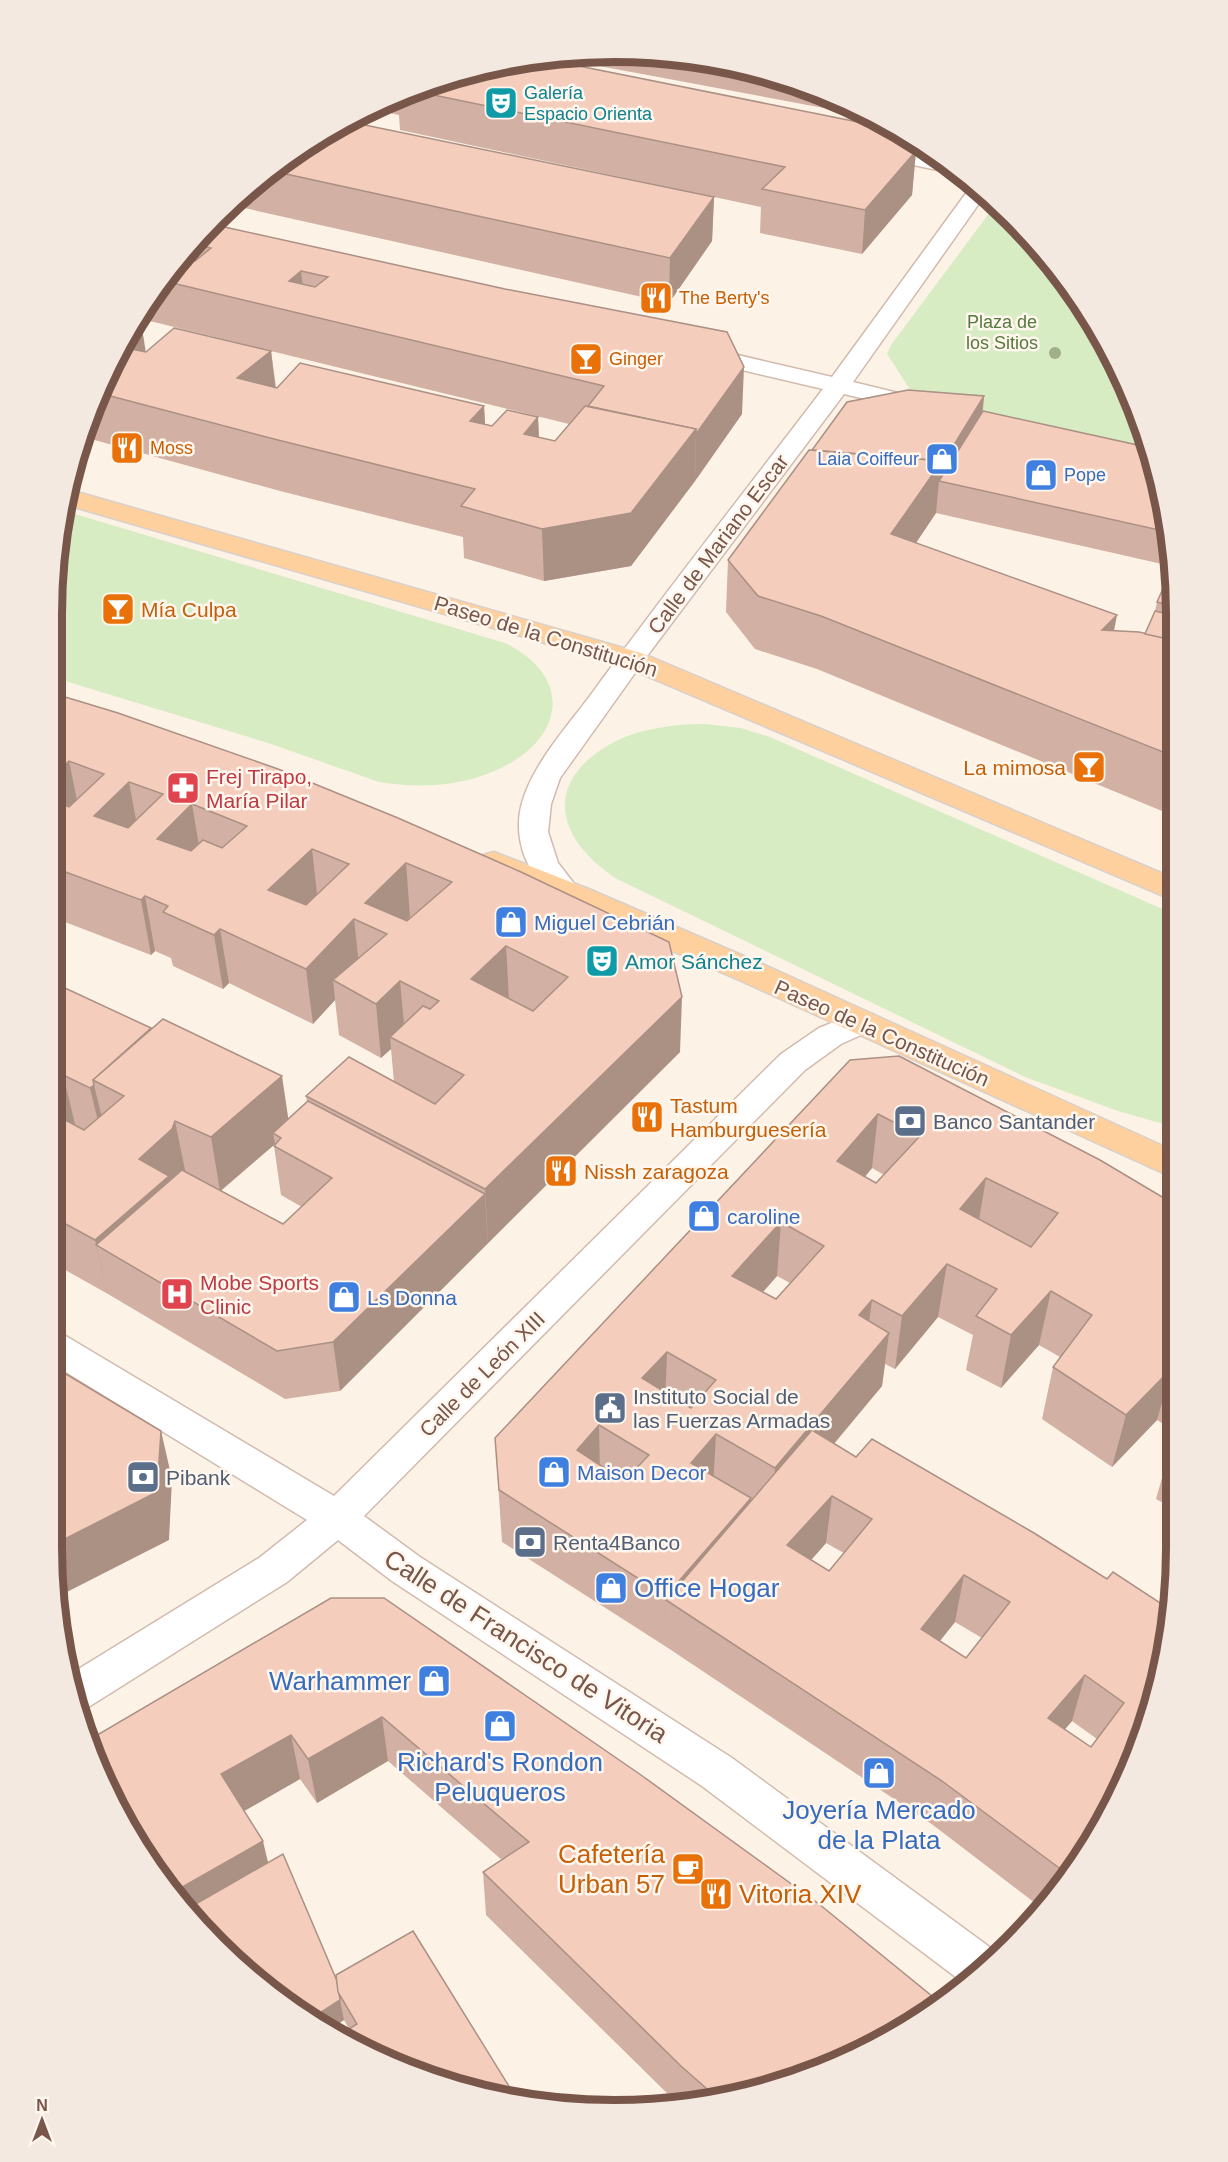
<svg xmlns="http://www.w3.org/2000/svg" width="1228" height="2162" viewBox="0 0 1228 2162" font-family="Helvetica,sans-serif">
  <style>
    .green { fill: #d8ecc4 }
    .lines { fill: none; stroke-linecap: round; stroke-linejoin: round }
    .minor-casing { stroke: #d2bbae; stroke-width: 3 }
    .primary-casing { stroke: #d9d0cc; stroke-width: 3 }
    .minor { fill: #fff; fill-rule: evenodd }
    .primary { fill: #fed09d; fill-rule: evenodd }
    .tree { fill: #a1af8a }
    .wall { fill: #d2b0a3; fill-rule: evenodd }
    .shaded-wall { fill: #ab9084 }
    .building { fill: #f4cdbd; stroke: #ab9084; stroke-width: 1.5; fill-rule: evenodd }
    .labels { text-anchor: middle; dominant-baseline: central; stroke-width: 5; stroke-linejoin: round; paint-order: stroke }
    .far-culture-label { font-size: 18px; fill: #0d838f; stroke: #fff6ee; text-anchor: start }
    .far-food-label { font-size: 18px; fill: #c56008; stroke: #fff6ee; text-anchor: start }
    .far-park-label { font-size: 18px; fill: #55793e; stroke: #fff6ee }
    .far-shop-label { font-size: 18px; fill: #366cbe; stroke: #fff6ee; text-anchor: end }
    .street-label { font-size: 21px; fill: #785649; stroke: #fff6ee }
    .food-label { font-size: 21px; fill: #c56008; stroke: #fff6ee; text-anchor: start }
    .health-label { font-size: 21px; fill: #be3a42; stroke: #fff6ee; text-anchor: start }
    .shop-label { font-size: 21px; fill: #366cbe; stroke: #fff6ee; text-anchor: start }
    .culture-label { font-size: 21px; fill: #0d838f; stroke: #fff6ee; text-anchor: start }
    .service-label { font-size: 21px; fill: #4e5e75; stroke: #fff6ee; text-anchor: start }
    .near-shop-label { font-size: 26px; fill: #366cbe; stroke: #fff6ee }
    .near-street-label { font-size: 26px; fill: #785649; stroke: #fff6ee }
    .near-food-label { font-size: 26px; fill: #c56008; stroke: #fff6ee; text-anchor: end }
    .rim { fill: none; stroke: #785649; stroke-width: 8 }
  </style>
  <rect width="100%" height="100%" fill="#fdf2e6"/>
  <g class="green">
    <polygon points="996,204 1012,216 1082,302 1147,433 1151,451 920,399 913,394 887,354 891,345"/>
    <path d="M 65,511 L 505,643 C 578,679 562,744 492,772 C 456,787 417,788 379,782 L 268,743 L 52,677 L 52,578 Z"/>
    <path d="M 705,724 L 741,728 L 770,737 L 1174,914 L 1174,1127 L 1118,1111 L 1025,1077 L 615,878 C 553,836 543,779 616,741 C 643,728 675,724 705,724 Z"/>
  </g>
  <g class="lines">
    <defs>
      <g id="minor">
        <polygon points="872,145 936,158 953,171 947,172 865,155 862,151 865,147"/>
        <path d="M 972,185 L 985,195 L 853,382 L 931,401 L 935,406 L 931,411 L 923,413 L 844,394 L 650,652 L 560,778 L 551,804 L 548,832 L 558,863 L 579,890 L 575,897 C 554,903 548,891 536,876 C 520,857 515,826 522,803 C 534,761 570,724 595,689 C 669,587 747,489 823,389 L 691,358 L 687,353 L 691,348 L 699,346 L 832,377 Z"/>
        <polygon points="861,1011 872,1014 877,1022 872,1030 841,1044 805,1070 364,1516 420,1557 732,1758 999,1954 985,1972 965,1984 702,1786 392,1581 338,1540 287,1582 90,1706 78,1710 72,1673 259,1558 307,1520 51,1363 51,1331 64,1335 334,1496 781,1054 819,1028"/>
      </g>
      <g id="primary">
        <polygon points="70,490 641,653 1173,878 1173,900 621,665 67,505"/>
        <polygon points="494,852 591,890 762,964 1174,1151 1174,1178 739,980 483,869 479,862 483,855"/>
      </g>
    </defs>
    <use href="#minor" class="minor-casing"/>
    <use href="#primary" class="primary-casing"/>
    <use href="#minor" class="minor"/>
    <use href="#primary" class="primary"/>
  </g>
  <circle class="tree" cx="1055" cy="353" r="6"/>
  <g class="wall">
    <polygon points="578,52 688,56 795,81 877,118 551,57"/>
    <polygon points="469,70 916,151 912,195 862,254 760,233 761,207 400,130 399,115 367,108"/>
    <polygon points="272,167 714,197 712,241 669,303 231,205"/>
    <path d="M 211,224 L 742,414 L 695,481 L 631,566 L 544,581 L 464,558 L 463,537 L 280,491 L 80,436 L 127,332 L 141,322 L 145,352 L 243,344 L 154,322 L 136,319 L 191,243 ZM 271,351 L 569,424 L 555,441 L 539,437 L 538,417 L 492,426 L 485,425 L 484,406 L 276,387 Z"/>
    <polygon points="984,396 983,411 1151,448 1172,541 1172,543 1162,564 936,513 916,543 1114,631 1145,634 1155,611 1157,602 1172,569 1173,812 1167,813 817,669 755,649 726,612 728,560 812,450"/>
    <path d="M 52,693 L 398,818 L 680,1052 L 340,1391 L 285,1399 L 108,1294 L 51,1262 L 52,982 L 288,1120 L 307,1103 L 306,1096 L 394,1082 L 391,1049 L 381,1058 L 339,1035 L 335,1000 L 313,1024 L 229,983 L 223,989 L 173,966 L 171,958 L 155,951 L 151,955 L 52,917 ZM 275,1144 L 274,1146 L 281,1195 L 302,1207 L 283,1224 L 221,1191 Z"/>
    <path d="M 850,1060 L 1174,1204 L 1175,1431 L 1157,1420 L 1112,1467 L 1042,1419 L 1053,1367 L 1060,1357 L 1039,1345 L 1001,1388 L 966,1370 L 973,1335 L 938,1317 L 895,1369 L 885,1364 L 882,1386 L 834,1444 L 856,1457 L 1171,1610 L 1101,1830 L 1039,1906 L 933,1825 L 665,1646 L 502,1542 L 495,1438 ZM 872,1168 L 884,1175 L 876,1183 L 865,1177 ZM 777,1276 L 790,1283 L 776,1299 L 763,1292 ZM 826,1543 L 844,1553 L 829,1571 L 811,1560 ZM 955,1622 L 982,1638 L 966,1658 L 939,1641 ZM 1072,1721 L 1097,1739 L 1091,1747 L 1065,1729 Z"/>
    <polygon points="1175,1441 1176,1510 1156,1499 1171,1446"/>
    <polygon points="331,1598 829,2068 678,2104 486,1915 483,1872 502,1860 388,1761 317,1803 300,1779 244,1811 268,1862 337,1981 515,2096 349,2029 344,2020 330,2029 301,2016 167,1890"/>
  </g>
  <g class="shaded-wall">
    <polygon points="916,151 912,195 862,254 865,210"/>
    <polygon points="714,197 712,241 669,303 670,258"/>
    <polygon points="301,271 306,315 289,281"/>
    <polygon points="141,322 149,372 113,361 126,334"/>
    <polygon points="271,351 277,402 237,378"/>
    <polygon points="744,367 742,414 695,481 696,434"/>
    <polygon points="984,396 979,443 939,481 936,513 886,587 891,534"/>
    <polygon points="484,406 487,457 470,421"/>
    <polygon points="538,417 540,469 524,434"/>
    <polygon points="696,429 695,481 631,566 544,581 542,529"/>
    <polygon points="1170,529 1172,543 1162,564 1168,532"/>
    <polygon points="1117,615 1107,668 1102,630"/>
    <polygon points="69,761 80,815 52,842 52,777"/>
    <polygon points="129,782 139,836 94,816"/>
    <polygon points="1173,786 1173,812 1167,813"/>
    <polygon points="192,804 201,858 157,839"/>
    <polygon points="312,849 318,903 276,944 268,890"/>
    <polygon points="406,863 410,917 388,940 387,934 365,903"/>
    <polygon points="145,896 155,951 151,955 141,900"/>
    <polygon points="354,919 360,974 333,980 335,1000 313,1024 306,969"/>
    <polygon points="220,929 229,983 223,989 214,935"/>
    <polygon points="506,946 509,1000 471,979"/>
    <polygon points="400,981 405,1035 390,1037 391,1049 381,1058 376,1004"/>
    <polygon points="682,997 680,1052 488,1243 485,1189"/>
    <polygon points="63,1075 75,1124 60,1138 51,1183 52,1085"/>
    <polygon points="282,1076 290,1130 273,1133 275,1144 220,1191 211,1137"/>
    <polygon points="94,1085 106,1134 102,1138 90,1088"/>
    <polygon points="878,1114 872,1168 832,1215 837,1161"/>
    <polygon points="175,1121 186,1175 96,1245 108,1294 95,1240 139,1159"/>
    <polygon points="986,1178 977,1232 960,1209"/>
    <polygon points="485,1194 488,1243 340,1391 333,1342"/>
    <polygon points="781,1222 777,1276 729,1330 732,1276"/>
    <polygon points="947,1264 938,1317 895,1369 902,1316"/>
    <polygon points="1051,1291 1039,1345 1001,1388 1011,1335"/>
    <polygon points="872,1300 865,1354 859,1315"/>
    <polygon points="889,1333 882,1386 770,1520 775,1468"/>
    <polygon points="667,1352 665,1405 642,1378"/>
    <polygon points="1172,1368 1157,1420 1112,1467 1126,1415"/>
    <polygon points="599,1425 600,1478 577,1450"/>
    <polygon points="161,1431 172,1479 169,1540 59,1596 51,1546"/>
    <polygon points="716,1434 713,1487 691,1463"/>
    <polygon points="832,1496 826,1543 783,1592 787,1545"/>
    <polygon points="751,1498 747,1550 666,1600 665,1647 666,1596"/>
    <polygon points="964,1575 955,1622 913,1675 921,1629"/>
    <polygon points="1085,1675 1072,1721 1036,1763 1048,1718"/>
    <polygon points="382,1717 388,1761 317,1803 308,1759"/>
    <polygon points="291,1735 300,1779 232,1818 221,1774"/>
    <polygon points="263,1841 273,1884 203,1924 170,1894"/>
    <polygon points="340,2000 344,2020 330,2029 309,2020"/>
  </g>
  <g class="building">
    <polygon points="539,58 893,129 916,151 865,210 762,189 785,167 414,91 469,70"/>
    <polygon points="734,67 795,81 796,81 731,70"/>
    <polygon points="360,124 714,197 670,258 268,170 272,167 337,127 353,130"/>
    <path d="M 211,224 L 505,289 L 727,332 L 744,367 L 696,434 L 696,429 L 588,406 L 604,386 L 164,281 L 180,258 L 195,261 L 211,248 L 191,243 ZM 301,271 L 328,277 L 315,287 L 289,281 Z"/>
    <polygon points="135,321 141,322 126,334 127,332"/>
    <polygon points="174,328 271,351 237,378 277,388 300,363 484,406 470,421 492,426 507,410 538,417 524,434 555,441 585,406 696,429 631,513 542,529 461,506 475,489 274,439 99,393 120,347 146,352"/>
    <polygon points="908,390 984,396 941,466 942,461 812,450 847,402"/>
    <polygon points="983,411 1151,448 1170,529 1168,532 939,481"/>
    <polygon points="809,450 942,461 891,534 1117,615 1102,630 1139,632 1173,640 1173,756 821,616 758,596 728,560"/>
    <polygon points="1172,569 1172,606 1157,602"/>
    <polygon points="1155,611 1172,615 1173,640 1145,634"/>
    <path d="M 52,693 L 118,713 L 278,769 L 398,818 L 521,872 L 669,942 L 682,997 L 485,1189 L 306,1096 L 349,1057 L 435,1104 L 464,1075 L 390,1037 L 423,1006 L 430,1009 L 439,1001 L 400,981 L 376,1004 L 333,980 L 387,934 L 354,919 L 306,969 L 220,929 L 214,935 L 163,912 L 168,906 L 145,896 L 141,900 L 52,867 L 52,801 L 69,807 L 104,774 L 69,761 L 52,777 ZM 129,782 L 163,794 L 128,828 L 94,816 ZM 192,804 L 247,826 L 222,848 L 203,840 L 191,851 L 157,839 ZM 312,849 L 349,864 L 306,905 L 268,890 ZM 406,863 L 452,882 L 407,921 L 365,903 ZM 506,946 L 568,977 L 533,1011 L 471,979 Z"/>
    <polygon points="52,982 151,1028 93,1080 94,1085 90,1088 63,1075 52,1085"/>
    <polygon points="163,1019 282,1076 211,1137 175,1121 172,1129 139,1159 169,1176 95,1240 51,1216 52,1117 54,1114 84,1130 124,1096 93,1080"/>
    <path d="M 899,1056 L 1100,1160 L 1174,1204 L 1175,1369 L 1172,1368 L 1126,1415 L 1053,1367 L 1092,1315 L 1051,1291 L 1011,1335 L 976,1316 L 997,1289 L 947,1264 L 902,1316 L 872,1300 L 859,1315 L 889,1333 L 775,1468 L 716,1434 L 691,1463 L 751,1498 L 666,1596 L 499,1490 L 495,1438 L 850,1060 ZM 878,1114 L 920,1136 L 876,1183 L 837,1161 ZM 986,1178 L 1058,1213 L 1031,1247 L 960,1209 ZM 781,1222 L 824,1246 L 776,1299 L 732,1276 ZM 667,1352 L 716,1380 L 691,1408 L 642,1378 ZM 599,1425 L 649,1455 L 624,1481 L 577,1450 Z"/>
    <polygon points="308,1101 485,1194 333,1342 277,1351 96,1245 182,1170 283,1224 332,1178 274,1146 281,1138 273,1133"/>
    <polygon points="51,1365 161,1431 157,1492 51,1546"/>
    <path d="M 812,1430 L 856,1457 L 872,1439 L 1034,1533 L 1107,1579 L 1113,1572 L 1171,1610 L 1147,1729 L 1101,1830 L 1066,1873 L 942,1781 L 666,1600 ZM 832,1496 L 872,1519 L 829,1571 L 787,1545 ZM 964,1575 L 1010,1602 L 966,1658 L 921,1629 ZM 1085,1675 L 1124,1703 L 1091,1747 L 1048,1718 Z"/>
    <polygon points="1175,1441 1175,1449 1171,1446"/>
    <polygon points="331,1598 384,1598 641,1775 819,1904 938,2001 829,2068 714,2095 682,2067 483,1872 529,1842 382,1717 308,1759 291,1735 221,1774 263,1841 170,1894 167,1890 87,1741"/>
    <polygon points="283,1854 337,1981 340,2000 309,2020 301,2016 187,1909"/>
    <polygon points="413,1931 515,2096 468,2092 341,2034 357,2024 338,1992 336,1975"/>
  </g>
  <defs>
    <symbol id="theatre-square" viewBox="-11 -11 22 22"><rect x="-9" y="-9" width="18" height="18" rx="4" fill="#0f9aa8" stroke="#fff6ee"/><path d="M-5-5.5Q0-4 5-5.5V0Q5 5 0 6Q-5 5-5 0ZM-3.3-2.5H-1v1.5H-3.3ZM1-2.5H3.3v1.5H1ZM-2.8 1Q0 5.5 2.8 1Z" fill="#fff"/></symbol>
    <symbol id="restaurant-square" viewBox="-11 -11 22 22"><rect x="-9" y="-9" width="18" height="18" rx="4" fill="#e8710a" stroke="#fff6ee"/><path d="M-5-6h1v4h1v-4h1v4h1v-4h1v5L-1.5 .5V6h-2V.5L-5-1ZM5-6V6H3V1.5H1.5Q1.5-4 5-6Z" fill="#fff"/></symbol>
    <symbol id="bar-square" viewBox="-11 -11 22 22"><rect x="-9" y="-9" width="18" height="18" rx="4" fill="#e8710a" stroke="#fff6ee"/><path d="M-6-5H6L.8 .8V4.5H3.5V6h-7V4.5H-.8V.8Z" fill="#fff"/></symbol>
    <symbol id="shop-square" viewBox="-11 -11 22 22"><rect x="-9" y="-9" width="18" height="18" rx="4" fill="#3f7fe0" stroke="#fff6ee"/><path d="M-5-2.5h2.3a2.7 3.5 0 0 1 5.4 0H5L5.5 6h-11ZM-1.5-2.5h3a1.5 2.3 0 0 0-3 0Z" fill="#fff"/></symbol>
    <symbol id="pharmacy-square" viewBox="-11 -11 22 22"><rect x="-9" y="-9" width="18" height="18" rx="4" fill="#e0444e" stroke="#fff6ee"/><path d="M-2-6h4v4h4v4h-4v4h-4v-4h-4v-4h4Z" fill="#fff"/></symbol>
    <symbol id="bank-square" viewBox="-11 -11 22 22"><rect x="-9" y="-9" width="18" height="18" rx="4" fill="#5c6f8a" stroke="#fff6ee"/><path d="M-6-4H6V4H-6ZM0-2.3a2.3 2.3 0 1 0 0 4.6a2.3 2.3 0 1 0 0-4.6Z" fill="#fff"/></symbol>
    <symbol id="hospital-square" viewBox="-11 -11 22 22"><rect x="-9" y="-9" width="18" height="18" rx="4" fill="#e0444e" stroke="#fff6ee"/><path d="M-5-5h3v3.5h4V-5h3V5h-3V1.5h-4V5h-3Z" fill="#fff"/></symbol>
    <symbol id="civic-square" viewBox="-11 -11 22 22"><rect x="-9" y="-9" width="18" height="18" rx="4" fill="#5c6f8a" stroke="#fff6ee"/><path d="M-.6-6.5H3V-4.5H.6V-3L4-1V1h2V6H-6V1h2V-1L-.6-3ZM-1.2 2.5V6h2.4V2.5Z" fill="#fff"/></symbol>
    <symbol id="cafe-square" viewBox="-11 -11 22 22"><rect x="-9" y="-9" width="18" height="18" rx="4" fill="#e8710a" stroke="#fff6ee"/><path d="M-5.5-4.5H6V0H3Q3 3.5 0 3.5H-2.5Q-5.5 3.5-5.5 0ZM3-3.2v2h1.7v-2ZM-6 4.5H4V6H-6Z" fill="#fff"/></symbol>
  </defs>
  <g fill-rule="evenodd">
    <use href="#theatre-square" x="482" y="84" width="38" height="38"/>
    <use href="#restaurant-square" x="637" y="279" width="38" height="38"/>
    <use href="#bar-square" x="567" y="340" width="38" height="38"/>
    <use href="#restaurant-square" x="108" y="429" width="38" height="38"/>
    <use href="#shop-square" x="923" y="440" width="38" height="38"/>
    <use href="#shop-square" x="1022" y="456" width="38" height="38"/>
    <use href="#bar-square" x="99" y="590" width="38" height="38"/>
    <use href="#bar-square" x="1070" y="748" width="38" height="38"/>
    <use href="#pharmacy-square" x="164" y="769" width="38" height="38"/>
    <use href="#shop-square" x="492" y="903" width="38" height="38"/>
    <use href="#theatre-square" x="583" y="942" width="38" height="38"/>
    <use href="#restaurant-square" x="628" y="1098" width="38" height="38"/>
    <use href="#bank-square" x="891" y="1102" width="38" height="38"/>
    <use href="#restaurant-square" x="542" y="1152" width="38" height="38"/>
    <use href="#shop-square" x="685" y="1197" width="38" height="38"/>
    <use href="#hospital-square" x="158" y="1275" width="38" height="38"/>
    <use href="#shop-square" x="325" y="1278" width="38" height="38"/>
    <use href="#civic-square" x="591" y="1389" width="38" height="38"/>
    <use href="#shop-square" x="535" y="1453" width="38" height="38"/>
    <use href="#bank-square" x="124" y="1458" width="38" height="38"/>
    <use href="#bank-square" x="511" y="1523" width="38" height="38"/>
    <use href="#shop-square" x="592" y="1569" width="38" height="38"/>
    <use href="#shop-square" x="415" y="1662" width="38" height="38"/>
    <use href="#shop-square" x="481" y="1707" width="38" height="38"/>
    <use href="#shop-square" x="860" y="1754" width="38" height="38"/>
    <use href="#cafe-square" x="669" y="1850" width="38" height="38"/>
    <use href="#restaurant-square" x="697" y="1875" width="38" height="38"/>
  </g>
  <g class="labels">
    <g class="far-culture-label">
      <text x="524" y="93">Galería<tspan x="524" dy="21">Espacio Orienta</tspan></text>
    </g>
    <g class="far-food-label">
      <text x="679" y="298">The Berty's</text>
      <text x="609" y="359">Ginger</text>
      <text x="150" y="448">Moss</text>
    </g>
    <g class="far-park-label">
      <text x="1002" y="322">Plaza de<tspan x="1002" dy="21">los Sitios</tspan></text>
    </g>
    <g class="far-shop-label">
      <text x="919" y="459">Laia Coiffeur</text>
      <text x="1064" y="475" text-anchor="start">Pope</text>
    </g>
    <g class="street-label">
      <text transform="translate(718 544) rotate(-53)">Calle de Mariano Escar</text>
      <text transform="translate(546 636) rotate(17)">Paseo de la Constitución</text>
      <text transform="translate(882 1033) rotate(24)">Paseo de la Constitución</text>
      <text transform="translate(482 1374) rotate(-45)">Calle de León XIII</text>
    </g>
    <g class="food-label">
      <text x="141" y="609">Mía Culpa</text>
      <text x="1066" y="767" text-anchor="end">La mimosa</text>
      <text x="670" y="1105">Tastum<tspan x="670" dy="24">Hamburguesería</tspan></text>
      <text x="584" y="1171">Nissh zaragoza</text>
    </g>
    <g class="health-label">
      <text x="206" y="776">Frej Tirapo,<tspan x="206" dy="24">María Pilar</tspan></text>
      <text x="200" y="1282">Mobe Sports<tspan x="200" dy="24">Clinic</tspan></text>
    </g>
    <g class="shop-label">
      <text x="534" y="922">Miguel Cebrián</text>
      <text x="727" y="1216">caroline</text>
      <text x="367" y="1297">Ls Donna</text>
      <text x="577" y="1472">Maison Decor</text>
    </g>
    <g class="culture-label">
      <text x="625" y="961">Amor Sánchez</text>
    </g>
    <g class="service-label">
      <text x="933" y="1121">Banco Santander</text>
      <text x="633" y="1396">Instituto Social de<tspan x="633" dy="24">las Fuerzas Armadas</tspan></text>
      <text x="166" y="1477">Pibank</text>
      <text x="553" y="1542">Renta4Banco</text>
    </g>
    <g class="near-shop-label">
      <text x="634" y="1588" text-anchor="start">Office Hogar</text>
      <text x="411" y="1681" text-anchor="end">Warhammer</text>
      <text x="500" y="1762">Richard's Rondon<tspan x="500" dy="30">Peluqueros</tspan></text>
      <text x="879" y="1810">Joyería Mercado<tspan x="879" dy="30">de la Plata</tspan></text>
    </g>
    <g class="near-street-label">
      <text transform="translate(526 1646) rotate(33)">Calle de Francisco de Vitoria</text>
    </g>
    <g class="near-food-label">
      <text x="665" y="1854">Cafetería<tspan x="665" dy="30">Urban 57</tspan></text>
      <text x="739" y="1894" text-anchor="start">Vitoria XIV</text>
    </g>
  </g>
  <path d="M0 0H1228V2162H0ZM614 62H614A552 552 0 0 1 1166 614V1548A552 552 0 0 1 614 2100H614A552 552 0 0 1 62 1548V614A552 552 0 0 1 614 62Z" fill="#f4e9e1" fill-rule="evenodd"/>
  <path class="rim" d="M614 62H614A552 552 0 0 1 1166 614V1548A552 552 0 0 1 614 2100H614A552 552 0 0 1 62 1548V614A552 552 0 0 1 614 62Z"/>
  <g transform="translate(42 2120)" stroke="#fff6ee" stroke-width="4.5" paint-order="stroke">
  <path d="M0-4.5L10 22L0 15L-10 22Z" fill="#785649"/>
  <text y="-9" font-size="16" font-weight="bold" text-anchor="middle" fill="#785649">N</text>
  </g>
</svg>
